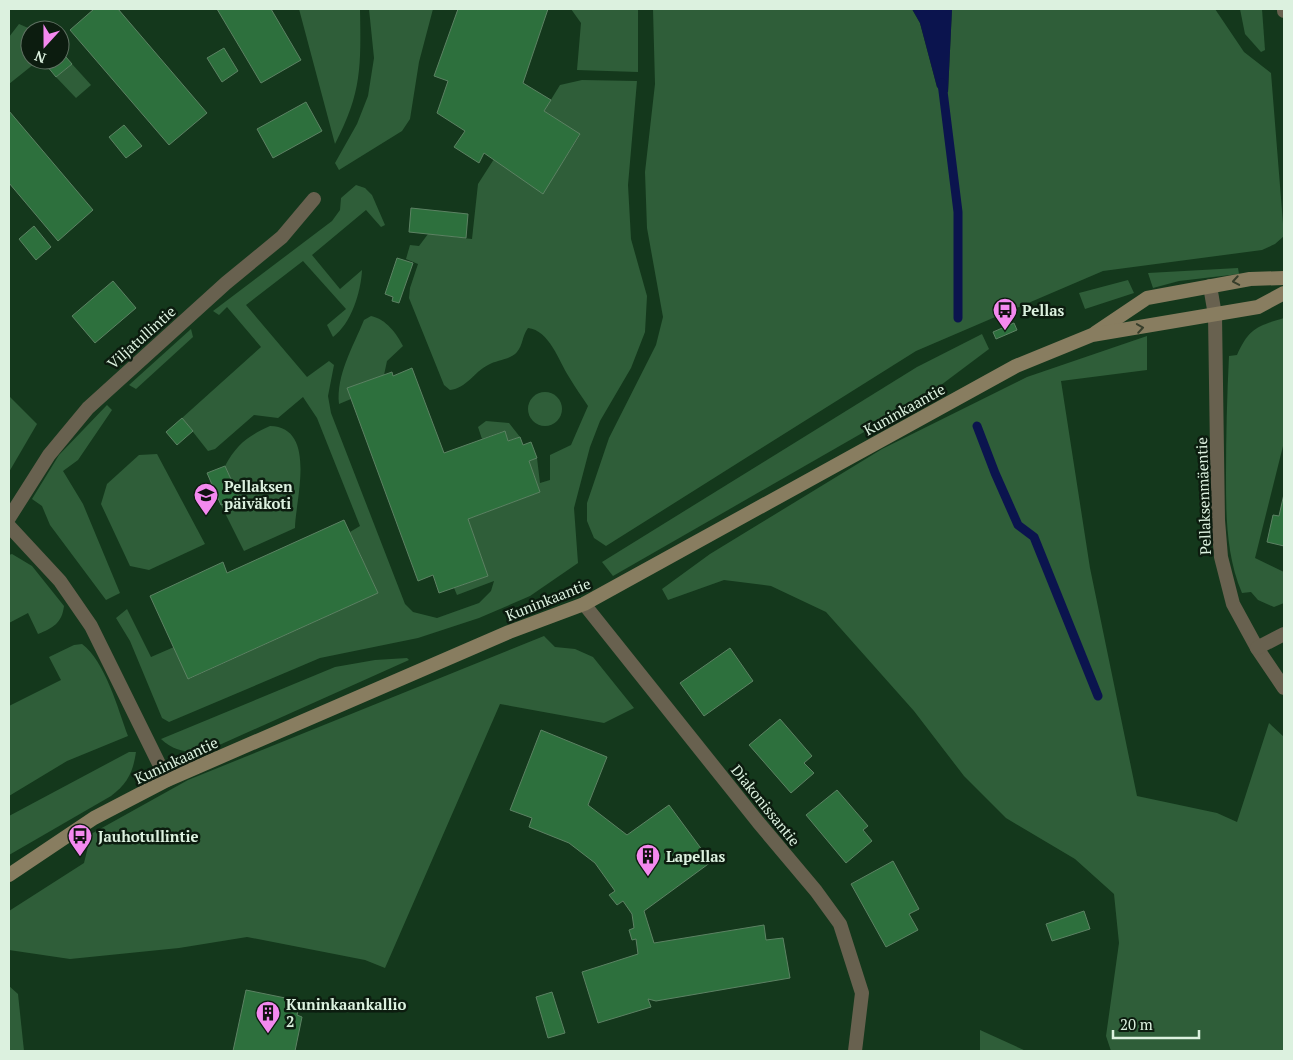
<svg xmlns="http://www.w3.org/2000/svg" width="1293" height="1060" viewBox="0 0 1293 1060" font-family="'PT Serif',serif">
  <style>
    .green { fill: #2f5e39 }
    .water { fill: #0b144e }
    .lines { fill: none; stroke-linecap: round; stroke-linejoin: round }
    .stream { stroke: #0b144e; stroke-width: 9 }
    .building { fill: #2d703d; stroke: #5c8263 }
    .minor { stroke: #68614f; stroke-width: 14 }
    .secondary { stroke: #887d60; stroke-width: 14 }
    .oneway { stroke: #373e2b }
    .labels { text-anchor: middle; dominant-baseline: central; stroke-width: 5; stroke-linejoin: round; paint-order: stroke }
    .poi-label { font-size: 15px; font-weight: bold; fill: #dcf1df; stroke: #0c1c0f; text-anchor: start }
    .street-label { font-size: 15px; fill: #dcf1df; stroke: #0c1c0f }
  </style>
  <rect width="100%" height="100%" fill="#14381c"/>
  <g class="green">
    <path d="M 299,9 L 360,9 C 361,66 362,92 335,144 Z"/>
    <polygon points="369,9 433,9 419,62 410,119 402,131 339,170 335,163 357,124 368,96 374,58"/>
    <polygon points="571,9 638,9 638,72 577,70 581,23"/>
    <polygon points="653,9 912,9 920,23 937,87 948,92 952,9 1215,9 1244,52 1271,73 1284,236 1275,244 1262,250 1103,271 916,351 606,546 594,538 587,521 587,503 609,438 656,345 663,317 647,228 645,172 655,84"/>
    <polygon points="1240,9 1262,9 1265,50 1261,52 1245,34"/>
    <polygon points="19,24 33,30 30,30 30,60 39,60 9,84 9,37"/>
    <polygon points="72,64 91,85 76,98 56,77"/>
    <path d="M 582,80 L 637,81 L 628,185 L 631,239 L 647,296 L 645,332 L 631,368 L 600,421 L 590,447 L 574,508 L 578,563 L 530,596 L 479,618 L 418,638 L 320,658 L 169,722 L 162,718 L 130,641 L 116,618 L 127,609 L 151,657 L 174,647 L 189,679 L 378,593 L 350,532 L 360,526 L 317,418 L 303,397 L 278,418 L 254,415 L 215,449 L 208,451 L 182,418 L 261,347 L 227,307 L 219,315 L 213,311 L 332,221 L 340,210 L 341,198 L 356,185 L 365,188 L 372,195 L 385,225 L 381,227 L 366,210 L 312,255 L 340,289 L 362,270 C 361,292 351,324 333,337 L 327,325 L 346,309 L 303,261 L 246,305 L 307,377 L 329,361 L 334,365 L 328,396 L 331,413 L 405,604 L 413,612 L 437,618 L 479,603 L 491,591 L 494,581 L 457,595 L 454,588 L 488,576 L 468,519 L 540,492 L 529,461 L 537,458 L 540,483 L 550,480 L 550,455 L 571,445 L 588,406 C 582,397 575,387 569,377 C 559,361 549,330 528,328 C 522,336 523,345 517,352 C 510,360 497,360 488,365 C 474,372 467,388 450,390 L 444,385 L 409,298 L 410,288 L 418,264 L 406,259 L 410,245 L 419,246 L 428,234 L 472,239 L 478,184 L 494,159 L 543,193 L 580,135 L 544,111 L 560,85 Z"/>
    <polygon points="1238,268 1239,274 1179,281 1153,288 1148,273"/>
    <polygon points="1128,280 1134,293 1085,309 1079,293"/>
    <path d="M 371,316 C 386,319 397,334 403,346 L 387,361 L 384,375 L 347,388 L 351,399 L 339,404 C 336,375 353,347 364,320 Z"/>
    <path d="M 1284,318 L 1284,442 L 1255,558 L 1284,572 L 1284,603 L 1274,607 L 1258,600 L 1251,592 L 1242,593 C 1226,555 1226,515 1226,475 C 1226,435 1227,396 1229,356 L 1237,355 C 1249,328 1257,326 1284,318 Z"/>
    <polygon points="191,329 193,337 136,389 129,385"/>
    <polygon points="982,334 989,349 925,397 613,576 602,562 917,367"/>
    <polygon points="1147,336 1147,370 1061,381 1090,568 1137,796 1217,813 1237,822 1269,723 1284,737 1284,1051 1111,1051 1106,1036 1119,943 1114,894 1075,859 1006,818 964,776 914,711 826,612 771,586 724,580 668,600 662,589 710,554 882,449 1027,377"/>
    <circle cx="545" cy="409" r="17"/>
    <polygon points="9,396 37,424 9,472"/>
    <polygon points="107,405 112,410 78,460 63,471 83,504 120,593 106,600 50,525 42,506 32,499 59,455"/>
    <polygon points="486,421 509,423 520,437 508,441 504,431 482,439 478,427"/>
    <path d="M 270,426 C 318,427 295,502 295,528 L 244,551 L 221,505 L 239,497 L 225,466 C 237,444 248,436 270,426 Z"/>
    <polygon points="157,454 205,544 149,570 130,566 101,504 107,484 139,455"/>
    <path d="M 12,554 L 32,566 L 64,606 C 62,623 53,628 38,634 L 28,613 L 9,623 L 9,555 Z"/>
    <polygon points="544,636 555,647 575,649 593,657 634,708 604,723 500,704 385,968 365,960 247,937 179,948 70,959 9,950 9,911 84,863 91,834 188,780"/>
    <path d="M 82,644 C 105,661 118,709 128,736 L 67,761 L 9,796 L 9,706 L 61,680 L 49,657 L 74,645 Z"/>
    <path d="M 407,658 L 409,660 L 206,751 C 189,754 174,751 161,739 L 335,667 L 375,660 Z"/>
    <path d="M 129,752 L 136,752 C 133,772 128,783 111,796 L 9,855 L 9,816 Z"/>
    <polygon points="9,986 18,994 24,1051 9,1051"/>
    <polygon points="980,1030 1026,1051 980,1051"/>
  </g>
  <polygon class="water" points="912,9 952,9 948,92 943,94 937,87 920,23"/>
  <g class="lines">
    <g class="stream">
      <polyline points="942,83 958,212 958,318"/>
      <polyline points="977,426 995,473 1018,525 1034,537 1098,696"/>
    </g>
  </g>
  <g class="building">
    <polygon points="94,9 118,9 207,113 169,145 70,30"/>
    <polygon points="217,9 271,9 301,60 261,83"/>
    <polygon points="458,9 548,9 523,83 551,100 544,111 580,134 543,194 484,153 479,163 454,147 465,131 437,113 448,81 434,76"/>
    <polygon points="224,48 238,71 222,82 207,58"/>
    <polygon points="60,50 72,64 56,77 42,60 60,60"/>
    <polygon points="306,102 322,131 273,158 257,129"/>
    <polygon points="9,111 93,210 58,241 9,183"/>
    <polygon points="124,125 142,146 126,158 109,137"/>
    <polygon points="411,208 468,214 466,238 409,232"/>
    <polygon points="34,226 51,247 36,260 19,239"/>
    <polygon points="397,258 413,263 399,303 392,301 393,297 385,294"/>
    <polygon points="113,281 136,308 95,343 72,316"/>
    <polygon points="1014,323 1017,330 996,339 993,332"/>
    <polygon points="412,368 444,453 505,431 508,441 520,437 523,445 531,442 537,458 529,461 540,492 468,519 488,576 439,593 433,575 418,581 347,388 392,372 393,376"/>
    <polygon points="182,418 193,431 177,445 166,432"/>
    <polygon points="225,466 239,497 221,505 207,473"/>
    <polygon points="1284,494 1284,546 1267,542 1273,515 1279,516"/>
    <polygon points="344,520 378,593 188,679 150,596 223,562 227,573"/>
    <polygon points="730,648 753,681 704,716 680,683"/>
    <polygon points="780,719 812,756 804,763 814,773 791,793 749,745"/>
    <polygon points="541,730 607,757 588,805 627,835 669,805 711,862 644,911 654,943 764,925 766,940 783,938 790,978 656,1001 648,999 651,1007 598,1023 582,972 638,954 636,939 632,940 629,930 634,928 632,914 623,901 617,905 609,895 615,891 595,863 569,843 529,827 532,818 510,810"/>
    <polygon points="837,790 868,826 863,830 872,841 846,863 806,815"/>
    <polygon points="893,861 919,909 909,914 918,930 886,947 851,884"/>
    <polygon points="1084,911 1090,929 1052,941 1046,924"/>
    <polygon points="246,990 305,1002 300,1002 297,1015 302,1017 295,1051 233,1051"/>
    <polygon points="552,992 565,1033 548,1038 536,997"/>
  </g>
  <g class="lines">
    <g class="minor">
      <polyline points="1284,9 1284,11"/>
      <polyline points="1210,286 1215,315 1218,520 1221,557 1233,604 1257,648 1284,688"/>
      <polyline points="9,518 49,455 88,408 226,283 282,237 314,199"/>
      <polyline points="9,526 60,581 91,626 167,780"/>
      <polyline points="584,604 758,822 816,891 840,924 862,993 855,1051"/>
      <polyline points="1257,648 1284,634"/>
    </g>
    <g class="secondary">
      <polyline points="1095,333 1147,298 1250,279 1284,278"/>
      <polyline points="9,875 94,818 167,780 509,632 584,604 1016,366 1092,335 1258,307 1284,293"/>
    </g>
  </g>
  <defs><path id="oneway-chevron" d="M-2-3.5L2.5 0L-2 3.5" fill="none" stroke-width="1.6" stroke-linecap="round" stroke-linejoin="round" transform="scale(1.25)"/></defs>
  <g class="oneway">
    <use href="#oneway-chevron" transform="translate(1236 281) rotate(170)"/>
    <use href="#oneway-chevron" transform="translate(1140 328) rotate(-9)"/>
  </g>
  <defs>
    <symbol id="bus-pin" viewBox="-11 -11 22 30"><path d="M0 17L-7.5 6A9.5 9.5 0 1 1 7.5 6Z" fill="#f489ef" stroke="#0c1c0f"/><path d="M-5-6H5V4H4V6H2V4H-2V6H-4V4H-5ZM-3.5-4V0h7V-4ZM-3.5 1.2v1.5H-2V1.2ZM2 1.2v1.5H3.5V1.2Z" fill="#111"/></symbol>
    <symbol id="school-pin" viewBox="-11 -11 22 30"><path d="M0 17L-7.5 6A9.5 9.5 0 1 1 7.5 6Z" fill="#f489ef" stroke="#0c1c0f"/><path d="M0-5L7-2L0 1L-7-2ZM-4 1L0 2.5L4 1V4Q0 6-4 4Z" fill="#111"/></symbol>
    <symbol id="building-pin" viewBox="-11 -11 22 30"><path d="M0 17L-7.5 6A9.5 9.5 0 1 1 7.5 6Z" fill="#f489ef" stroke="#0c1c0f"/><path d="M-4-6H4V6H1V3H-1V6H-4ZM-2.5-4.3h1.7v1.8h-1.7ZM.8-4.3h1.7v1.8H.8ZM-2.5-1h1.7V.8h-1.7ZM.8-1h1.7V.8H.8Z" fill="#111"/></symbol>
  </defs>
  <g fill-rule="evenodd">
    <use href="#bus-pin" x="991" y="296" width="28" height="38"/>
    <use href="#school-pin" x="192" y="481" width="28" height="38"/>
    <use href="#bus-pin" x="66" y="822" width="28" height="38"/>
    <use href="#building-pin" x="634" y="842" width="28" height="38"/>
    <use href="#building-pin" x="254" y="999" width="28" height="38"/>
  </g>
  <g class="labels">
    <g class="poi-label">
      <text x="1022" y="310">Pellas</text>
      <text x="224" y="486">Pellaksen<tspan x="224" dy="17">päiväkoti</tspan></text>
      <text x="98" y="836">Jauhotullintie</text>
      <text x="666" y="856">Lapellas</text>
      <text x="286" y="1004">Kuninkaankallio<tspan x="286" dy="17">2</tspan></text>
    </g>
    <g class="street-label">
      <text transform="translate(141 337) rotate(-42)">Viljatullintie</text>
      <text transform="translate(904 409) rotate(-29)">Kuninkaantie</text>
      <text transform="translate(1203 496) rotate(-92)">Pellaksenmäentie</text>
      <text transform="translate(548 599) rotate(-22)">Kuninkaantie</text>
      <text transform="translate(176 760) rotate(-25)">Kuninkaantie</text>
      <text transform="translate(766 805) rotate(51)">Diakonissantie</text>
    </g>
  </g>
  <rect width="1293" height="1060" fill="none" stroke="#dcf1df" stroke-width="20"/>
  <g transform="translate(45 45) rotate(201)"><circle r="24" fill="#0c1c0f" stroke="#5f7162"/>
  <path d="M0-4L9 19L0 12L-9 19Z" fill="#f489ef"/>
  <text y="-8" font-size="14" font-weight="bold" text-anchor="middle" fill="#dcf1df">N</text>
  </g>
  <path d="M1113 1030v8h86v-8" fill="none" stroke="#dcf1df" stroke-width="2.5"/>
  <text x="1120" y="1030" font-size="15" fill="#dcf1df" stroke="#0c1c0f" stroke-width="4" paint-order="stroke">20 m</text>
</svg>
